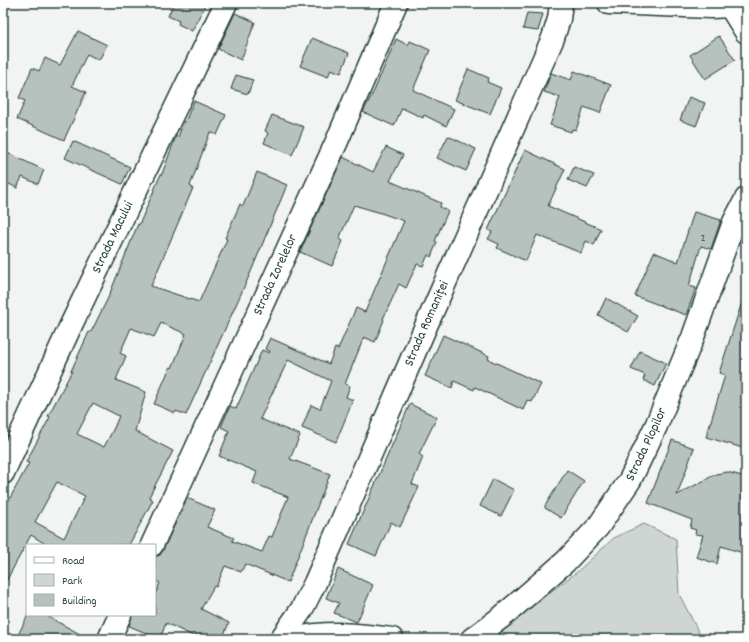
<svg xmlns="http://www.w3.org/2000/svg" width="749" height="642" viewBox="0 0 749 642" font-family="Dekko,sans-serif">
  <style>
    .green { fill: #ced5d3; stroke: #768984 }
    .building { fill: #b7c1bd; stroke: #1f3d34; fill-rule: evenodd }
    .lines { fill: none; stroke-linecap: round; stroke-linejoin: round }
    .minor-casing { stroke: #1f3d34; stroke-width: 25 }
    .minor { stroke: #fff; stroke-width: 22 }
    .labels { text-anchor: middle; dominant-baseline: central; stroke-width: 3; stroke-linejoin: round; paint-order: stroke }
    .number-label { font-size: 12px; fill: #455e56 }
    .street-label { font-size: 14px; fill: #1f3d34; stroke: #fff }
  </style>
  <rect width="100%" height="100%" fill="#f2f3f3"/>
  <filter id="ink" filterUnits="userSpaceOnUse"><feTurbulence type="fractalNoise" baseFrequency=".025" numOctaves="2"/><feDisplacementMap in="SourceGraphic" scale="8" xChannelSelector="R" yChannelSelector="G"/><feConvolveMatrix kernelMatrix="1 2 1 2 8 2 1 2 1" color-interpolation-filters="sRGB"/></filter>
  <g filter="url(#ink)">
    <polygon class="green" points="644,524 676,539 679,594 700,635 713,639 488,639 577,572 615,537"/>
    <g class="building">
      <polygon points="174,3 206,3 192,31 178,24 179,21 168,16"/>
      <polygon points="235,13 255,22 241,60 218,49"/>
      <polygon points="527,13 543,14 538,31 523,29"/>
      <polygon points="78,31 107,45 99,60 87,54 72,86 86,92 64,140 17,119 25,101 19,98 32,68 39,71 45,58 60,65"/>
      <polygon points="719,36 735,60 705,79 690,55"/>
      <polygon points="312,38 349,53 341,73 331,69 328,77 300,66"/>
      <polygon points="396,39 408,45 410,41 430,50 413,90 454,109 446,126 424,115 423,118 402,108 394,126 363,112 374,91"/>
      <polygon points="468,69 489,78 487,82 501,88 490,114 455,100"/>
      <polygon points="574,71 611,85 600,113 584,107 576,130 572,129 571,132 550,125 560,97 544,92 551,73 571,80"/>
      <polygon points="236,75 253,80 248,94 231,89"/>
      <polygon points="689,97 705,103 696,126 680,120"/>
      <path d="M 194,101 L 226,115 L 217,135 L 210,132 L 190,186 L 193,188 L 151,286 L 199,302 L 227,239 L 225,238 L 240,204 L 243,206 L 257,172 L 287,185 L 250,274 L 186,415 L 176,411 L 175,413 L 154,404 L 170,367 L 172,368 L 186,334 L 161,323 L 154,337 L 131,328 L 120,353 L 126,356 L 116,380 L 146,392 L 135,431 L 173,451 L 149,497 L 153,500 L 129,545 L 47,545 L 31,535 L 3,587 L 3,511 L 29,463 L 26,462 L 50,417 L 48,416 L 72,371 L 71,371 L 89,332 L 91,332 L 108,298 L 138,224 L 139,225 L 161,174 L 162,174 L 176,136 L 178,137 L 184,121 L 185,122 ZM 93,403 L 119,416 L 114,428 L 104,447 L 77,434 ZM 57,482 L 85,496 L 64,538 L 35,522 Z"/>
      <polygon points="272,115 304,127 292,155 264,143 268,133 265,131"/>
      <polygon points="448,136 476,149 466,171 437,158"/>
      <polygon points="73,141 130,167 122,184 65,158"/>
      <polygon points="386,147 403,155 390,181 441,203 440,207 448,211 435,241 437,242 431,257 428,255 423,266 417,264 406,288 399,284 383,319 384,320 375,342 364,337 345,384 350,386 346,397 353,400 336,442 302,428 311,405 320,409 331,381 288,360 260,419 300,435 290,459 330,474 288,582 245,564 241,572 225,566 216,587 214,586 201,609 229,623 222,639 199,639 166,623 160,639 155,639 155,638 146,633 129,626 132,615 155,615 155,595 160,583 155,580 155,559 156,556 160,555 163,550 187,498 215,510 207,527 234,538 232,541 262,552 269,536 272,537 288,497 253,483 257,472 219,456 229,431 221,427 230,406 236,409 262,350 269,353 270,351 265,349 270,338 329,364 335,348 338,349 356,308 365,312 404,221 381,213 354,205 339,239 343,241 332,266 300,252 343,157 373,172"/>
      <polygon points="525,150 565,169 548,206 601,229 594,245 586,241 581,253 537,235 526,261 497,248 499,244 488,239 492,232 488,230"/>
      <polygon points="3,151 44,170 38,184 22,177 17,188 3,181"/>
      <polygon points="574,167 594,175 587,188 568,180"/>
      <polygon points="694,212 721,220 711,249 701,246 689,286 696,288 686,315 635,296 654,252 678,262"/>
      <polygon points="606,298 638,316 628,332 598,315"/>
      <polygon points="743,299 746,299 746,449 706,437 725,375 719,373"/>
      <polygon points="443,335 489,356 488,359 541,384 532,402 527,400 523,410 475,387 474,390 454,381 452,388 425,376"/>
      <polygon points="640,351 666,363 655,386 643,380 645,375 631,369"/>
      <polygon points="410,404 437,417 419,454 423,457 412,484 419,487 400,527 391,522 376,556 349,544"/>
      <polygon points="672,440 694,448 677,495 716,474 727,472 746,477 746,554 721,546 717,564 696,557 703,535 695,534 696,530 690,528 692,520 648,503"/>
      <polygon points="567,470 584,481 561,518 545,508 545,506"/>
      <polygon points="493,479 514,490 501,516 480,506"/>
      <polygon points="338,569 373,585 357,622 334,613 339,603 326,598"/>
      <polygon points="28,615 45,615 89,639 16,639"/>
    </g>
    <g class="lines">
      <defs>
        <g id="minor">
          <polyline points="609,3 711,7 730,6"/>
          <polyline points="728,3 746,32"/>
          <path id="s1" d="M 3,473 L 72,323 L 226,3"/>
          <path id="s2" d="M 152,545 L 337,141 L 396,3"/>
          <polyline points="109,639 120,615"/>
          <path id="s3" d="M 281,639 L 302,609 L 315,583 L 422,335 L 553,38 L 559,19 L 561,3"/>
          <path d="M 293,639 C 326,631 358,634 392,639"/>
          <path id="s4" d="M 472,639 L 503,616 L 565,562 L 598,527 L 630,480 L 656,426 L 693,337 L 734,222 L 746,199"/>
        </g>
      </defs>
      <use href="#minor" class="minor-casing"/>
      <use href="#minor" class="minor"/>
    </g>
  </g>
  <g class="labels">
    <g class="number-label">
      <text x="703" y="238">2</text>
    </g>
    <g class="street-label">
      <text stroke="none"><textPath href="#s1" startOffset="260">Strada Macului</textPath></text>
      <text stroke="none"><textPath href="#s2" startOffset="297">Strada Zorelelor</textPath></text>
      <text stroke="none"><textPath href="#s3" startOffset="348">Strada Romaniței</textPath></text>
      <text stroke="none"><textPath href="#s4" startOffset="265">Strada Plopilor</textPath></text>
    </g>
  </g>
  <rect width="749" height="642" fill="none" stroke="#fff" stroke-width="16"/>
  <rect x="8" y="8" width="733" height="626" fill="none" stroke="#1f3d34" stroke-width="1.5" filter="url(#ink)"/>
  <rect x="26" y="544" width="130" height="72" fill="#ffffff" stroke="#a5b1ae"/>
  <rect x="34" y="557" width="20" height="6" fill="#ffffff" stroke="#a5b1ae"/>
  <text x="62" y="564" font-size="12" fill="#1f3d34">Road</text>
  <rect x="34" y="574" width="20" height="12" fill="#ced5d3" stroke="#a5b1ae"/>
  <text x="62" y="584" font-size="12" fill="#1f3d34">Park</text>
  <rect x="34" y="594" width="20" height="12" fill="#b7c1bd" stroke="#a5b1ae"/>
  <text x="62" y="604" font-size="12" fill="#1f3d34">Building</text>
</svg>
